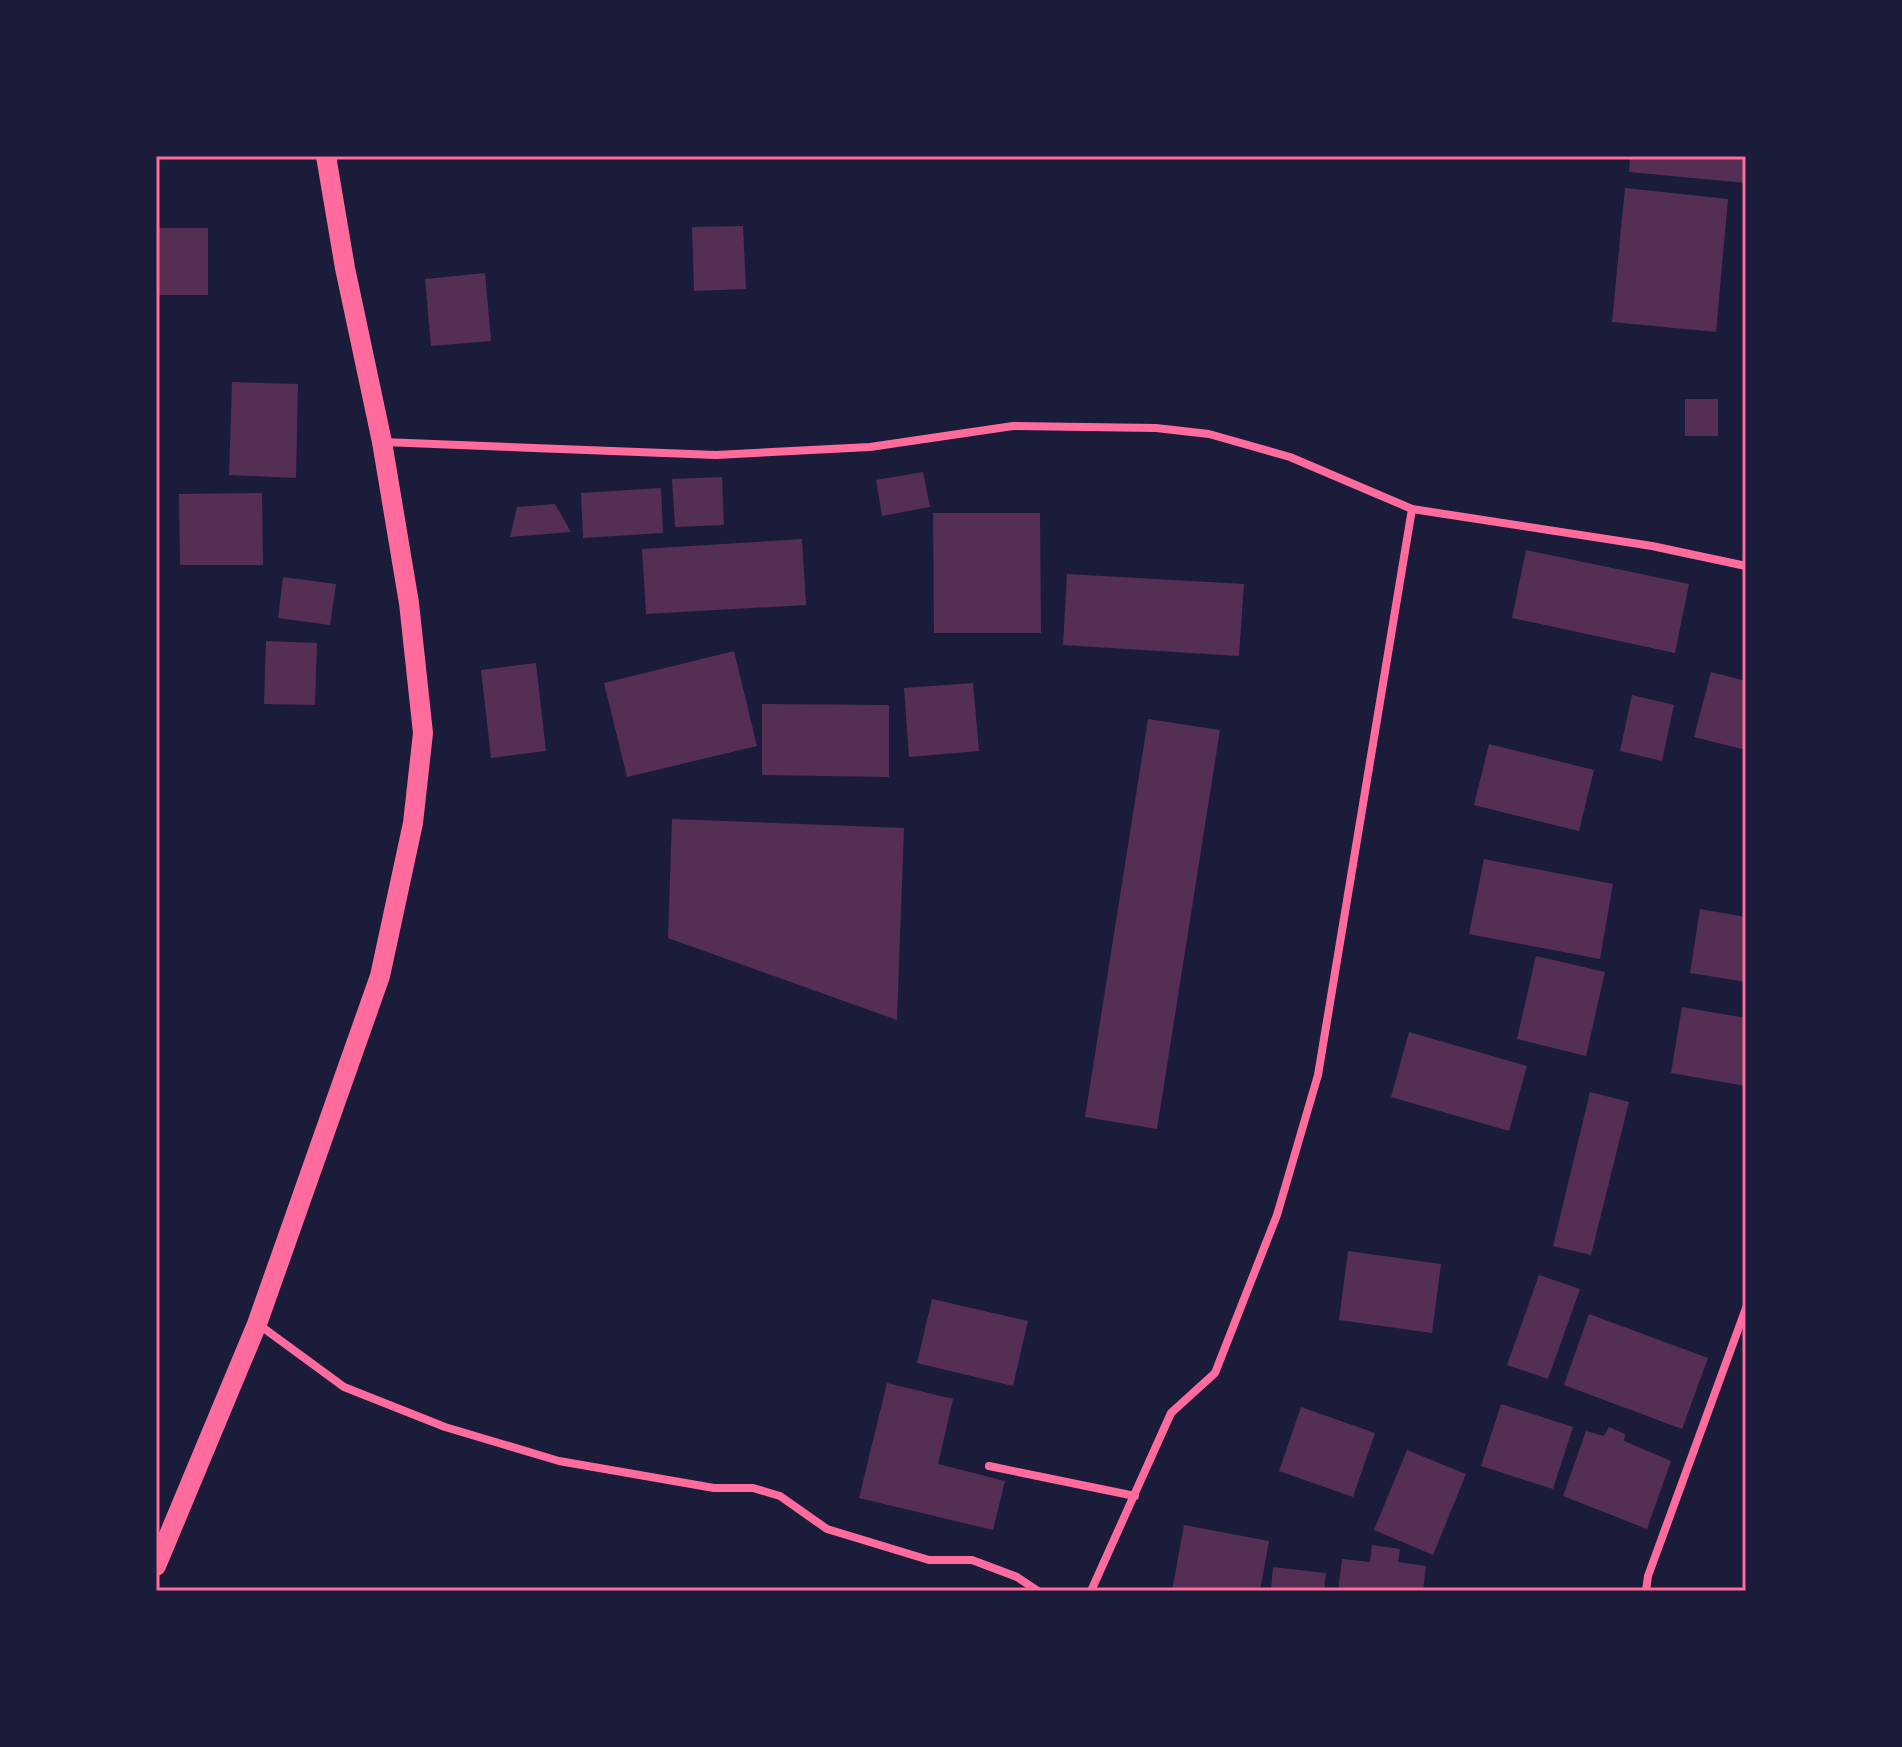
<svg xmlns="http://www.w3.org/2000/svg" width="1902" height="1747" viewBox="0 0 1902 1747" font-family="'Work Sans',sans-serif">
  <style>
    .building { fill: #542f53 }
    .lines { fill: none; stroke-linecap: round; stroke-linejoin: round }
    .minor { stroke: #ff6b9d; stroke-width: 8 }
    .primary { stroke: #ff6b9d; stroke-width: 20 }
    .neatline { fill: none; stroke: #ff6b9d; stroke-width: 3 }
  </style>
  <rect width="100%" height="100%" fill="#1b1b3a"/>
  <g class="building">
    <polygon points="1630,156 1746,156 1746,183 1629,172"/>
    <polygon points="1625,188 1728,199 1716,332 1612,322"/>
    <polygon points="743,226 746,289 694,291 692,227"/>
    <rect x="156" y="228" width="52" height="67"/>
    <polygon points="485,273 491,341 431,346 425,279"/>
    <polygon points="232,382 298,384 296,478 229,475"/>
    <rect x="1685" y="399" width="33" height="37"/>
    <polygon points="923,472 930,507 882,516 876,480"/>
    <polygon points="722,477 724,525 675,527 672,479"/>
    <polygon points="661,488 663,533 583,538 581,493"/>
    <polygon points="262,493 263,565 180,565 179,494"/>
    <polygon points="555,504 571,532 510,537 517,507"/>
    <polygon points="933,513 1040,513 1041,633 934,633"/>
    <polygon points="802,539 806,605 646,614 642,549"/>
    <polygon points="1526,550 1689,584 1675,653 1512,618"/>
    <polygon points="1067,574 1244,584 1239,656 1063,645"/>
    <polygon points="283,577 336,584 330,625 278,618"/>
    <polygon points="266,641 317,643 315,705 264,704"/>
    <polygon points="734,651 757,746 627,777 604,683"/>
    <polygon points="536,663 546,751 491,758 481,670"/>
    <polygon points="1711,672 1746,681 1746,750 1694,737"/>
    <polygon points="973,683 979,751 909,757 904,688"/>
    <polygon points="1632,695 1674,705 1662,761 1620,751"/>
    <polygon points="762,704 889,705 889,777 762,775"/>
    <polygon points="1148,719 1220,730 1157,1129 1085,1117"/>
    <polygon points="1489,744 1594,770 1579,831 1474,805"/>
    <polygon points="672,819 904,828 897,1020 668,938"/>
    <polygon points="1484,859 1613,884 1600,959 1469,934"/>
    <polygon points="1700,909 1746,917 1746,982 1690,973"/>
    <polygon points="1536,956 1605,972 1586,1056 1517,1039"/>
    <polygon points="1682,1007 1746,1018 1746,1086 1671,1073"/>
    <polygon points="1409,1032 1527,1066 1509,1131 1391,1097"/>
    <polygon points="1590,1092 1629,1102 1591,1255 1553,1246"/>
    <polygon points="1348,1251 1441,1264 1432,1333 1339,1320"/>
    <polygon points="1539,1275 1580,1289 1548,1379 1507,1365"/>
    <polygon points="932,1299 1028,1321 1013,1386 917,1363"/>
    <polygon points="1589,1314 1708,1358 1682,1429 1564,1385"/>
    <polygon points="887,1383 953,1399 938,1464 1005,1481 993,1530 859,1498"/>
    <polygon points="1501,1404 1573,1427 1553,1489 1481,1466"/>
    <polygon points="1301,1407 1375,1433 1353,1497 1279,1471"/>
    <polygon points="1609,1427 1625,1434 1624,1441 1671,1461 1647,1529 1563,1496 1586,1431 1604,1436"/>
    <polygon points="1407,1450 1466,1474 1433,1555 1374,1530"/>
    <polygon points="1184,1525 1269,1541 1260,1591 1172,1591"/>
    <polygon points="1372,1545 1400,1549 1398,1562 1426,1566 1423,1591 1338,1591 1342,1559 1370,1562"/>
    <polygon points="1273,1567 1326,1573 1324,1591 1271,1591"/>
  </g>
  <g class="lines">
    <g class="minor">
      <polyline points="383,442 716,455 870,447 1013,426 1156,428 1209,434 1290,457 1412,509 1652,546 1746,566"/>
      <polyline points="258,1324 344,1387 445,1427 559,1461 714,1488 753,1488 780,1496 827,1529 929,1560 972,1560 1017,1577 1038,1591"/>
      <polyline points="989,1466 1135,1496"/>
      <polyline points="1091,1591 1171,1413 1215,1373 1277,1215 1318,1075 1412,509"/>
      <polyline points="1646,1591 1648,1576 1746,1308"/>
    </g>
    <polyline class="primary" points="156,1566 257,1324 380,976 413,823 423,733 409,603 382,442 345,268 326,156"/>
  </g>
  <rect width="1902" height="1747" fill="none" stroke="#1b1b3a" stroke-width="316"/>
  <rect x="158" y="158" width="1586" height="1431" class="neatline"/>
</svg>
